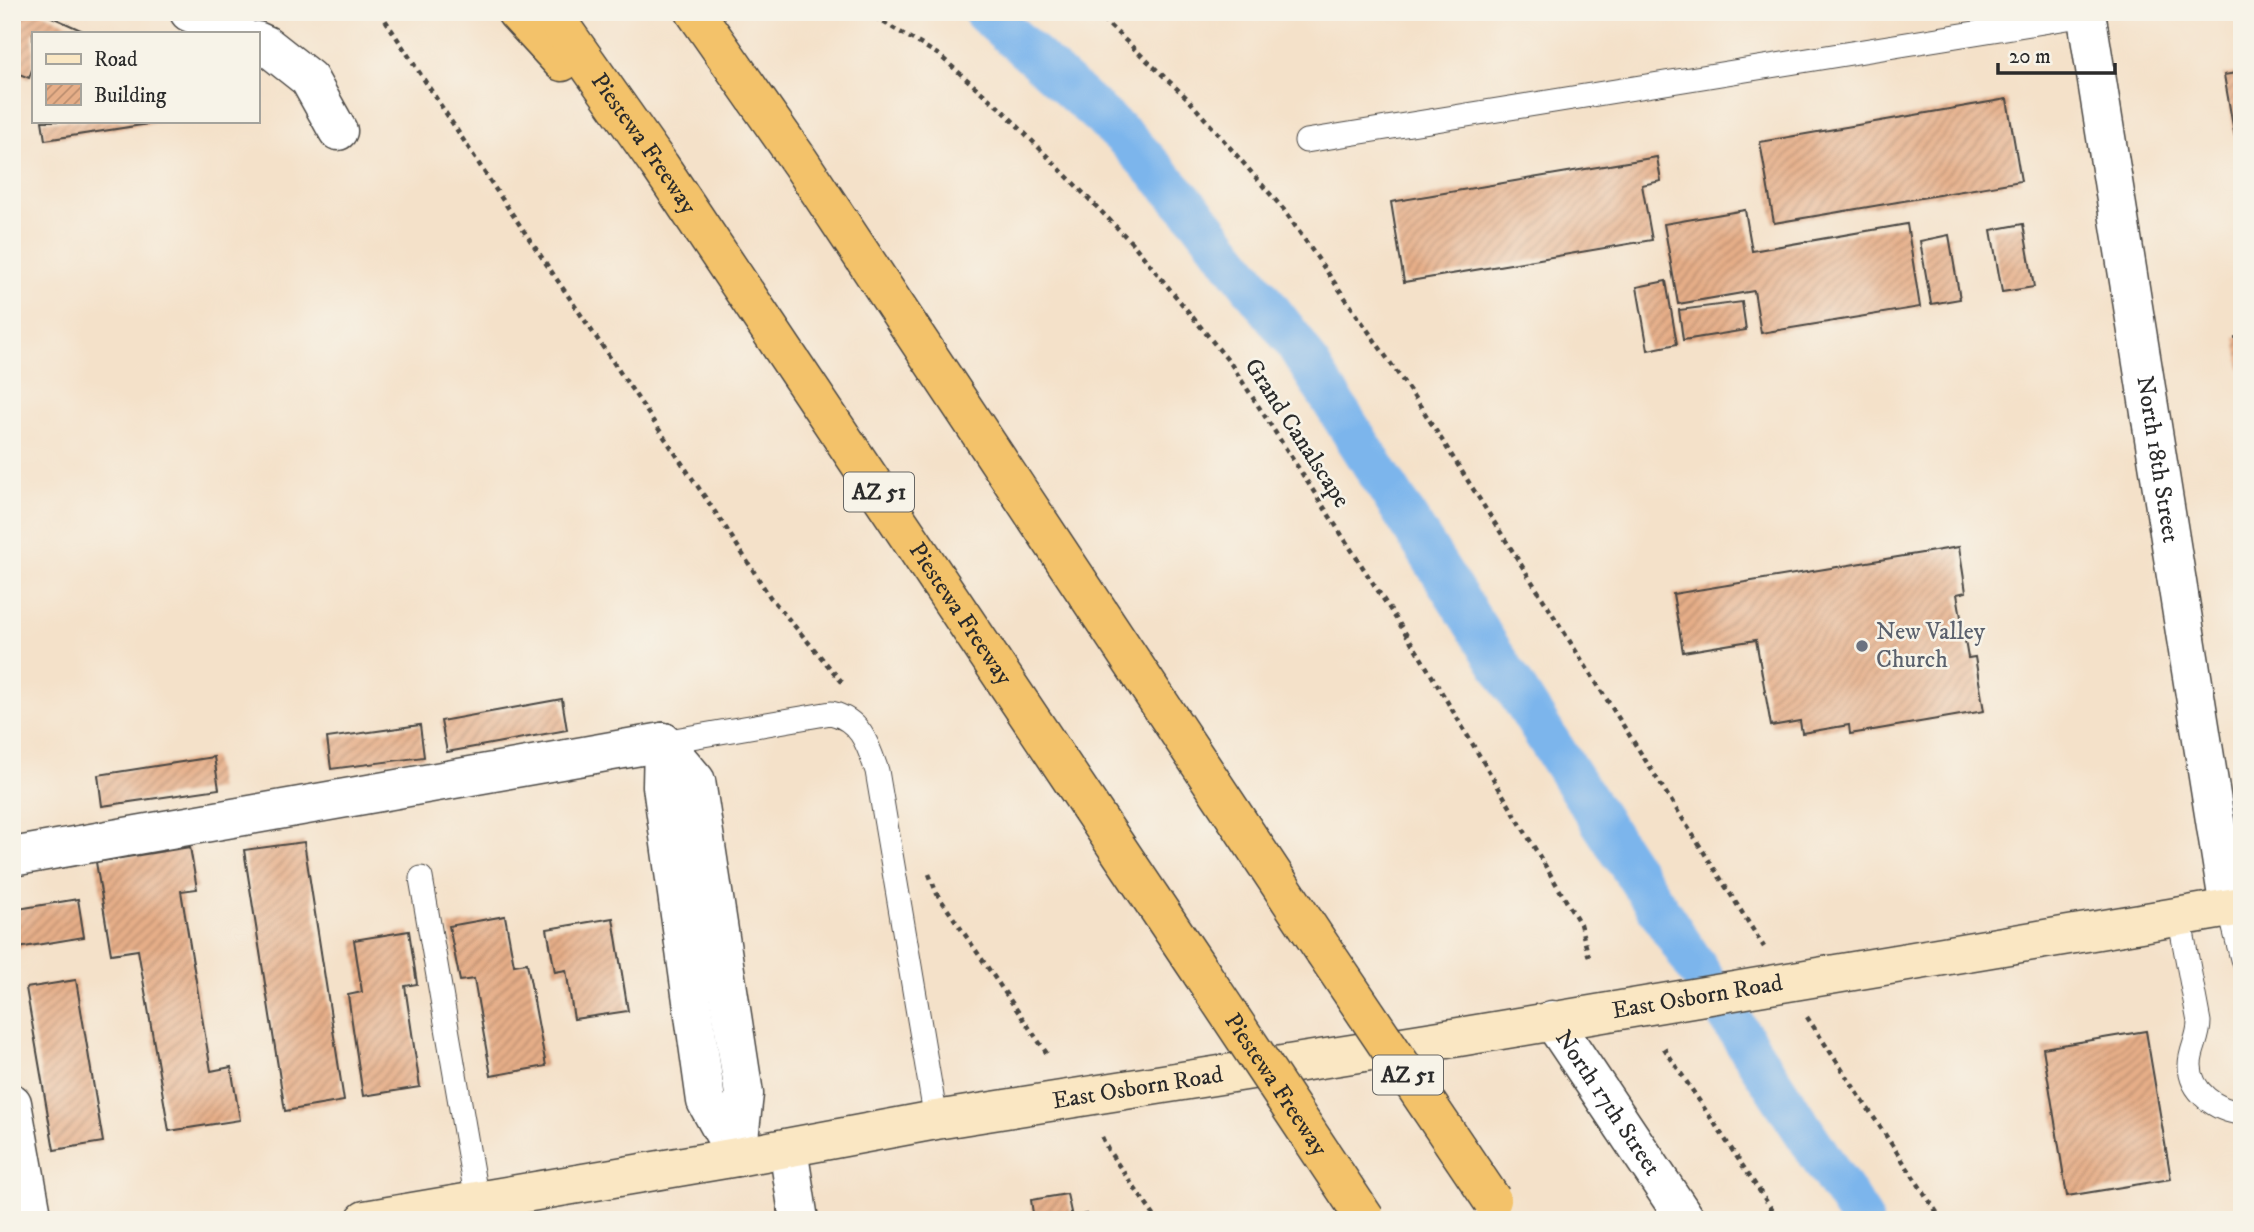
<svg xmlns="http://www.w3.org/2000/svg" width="2254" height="1232" viewBox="0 0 2254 1232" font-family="'IM FELL DW Pica',serif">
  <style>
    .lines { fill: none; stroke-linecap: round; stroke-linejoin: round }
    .canal { stroke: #7cb5ec; stroke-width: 42 }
    .building { fill: url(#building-hatch) }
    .service-casing { stroke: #494643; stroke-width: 25 }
    .minor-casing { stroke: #494643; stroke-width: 41 }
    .tertiary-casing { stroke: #494643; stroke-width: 41 }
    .secondary-casing { stroke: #494643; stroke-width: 41 }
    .motorway-casing { stroke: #494643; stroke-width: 41 }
    .path { stroke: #494643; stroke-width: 4.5; stroke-dasharray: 5 5; stroke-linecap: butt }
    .service { stroke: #fff; stroke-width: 23 }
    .minor { stroke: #fff; stroke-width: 38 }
    .tertiary { stroke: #fff; stroke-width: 38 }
    .secondary { stroke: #fae7c3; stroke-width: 38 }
    .motorway { stroke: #f3c26a; stroke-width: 38 }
    .motorway-bridge-casing { stroke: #494643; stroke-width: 41; stroke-linecap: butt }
    .motorway-bridge { stroke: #f3c26a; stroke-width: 38 }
    .worship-dot { fill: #6b7280; stroke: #f7f3e8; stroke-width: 2.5 }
    .labels { text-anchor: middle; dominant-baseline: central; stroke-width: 5; stroke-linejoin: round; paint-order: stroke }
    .shield { fill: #f7f3e8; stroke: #686764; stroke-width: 2 }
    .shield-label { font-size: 23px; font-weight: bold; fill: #2b2b2b }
    .street-label { font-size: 24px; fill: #2b2b2b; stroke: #f7f3e8 }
    .worship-label { font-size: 24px; fill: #5b616d; stroke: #f7f3e8; text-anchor: start }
  </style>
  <defs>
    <pattern id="building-hatch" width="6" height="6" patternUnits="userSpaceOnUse" patternTransform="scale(1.75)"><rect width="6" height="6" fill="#e6ae88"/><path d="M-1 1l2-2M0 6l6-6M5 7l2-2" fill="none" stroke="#bb8e6f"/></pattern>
  </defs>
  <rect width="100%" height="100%" fill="#f7f3e8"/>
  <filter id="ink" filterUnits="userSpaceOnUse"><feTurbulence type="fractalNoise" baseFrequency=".0143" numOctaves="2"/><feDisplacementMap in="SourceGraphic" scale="14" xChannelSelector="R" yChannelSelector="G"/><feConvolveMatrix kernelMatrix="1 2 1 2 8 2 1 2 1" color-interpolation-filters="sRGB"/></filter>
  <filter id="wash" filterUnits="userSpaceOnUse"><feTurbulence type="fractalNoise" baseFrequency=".00686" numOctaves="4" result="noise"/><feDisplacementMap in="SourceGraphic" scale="28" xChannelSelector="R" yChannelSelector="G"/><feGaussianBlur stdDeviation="1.57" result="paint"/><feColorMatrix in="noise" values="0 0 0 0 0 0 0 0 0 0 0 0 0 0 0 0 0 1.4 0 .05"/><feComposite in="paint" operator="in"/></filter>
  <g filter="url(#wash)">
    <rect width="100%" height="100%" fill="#f4e1c9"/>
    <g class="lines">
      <polyline class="canal" points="984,12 1126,138 1197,216 1294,341 1573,779 1862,1220"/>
    </g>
    <g id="blocks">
      <g class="building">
        <polygon points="12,12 41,12 83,31 82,33 33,33 33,67 29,78 12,71"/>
        <polygon points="2242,72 2242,160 2239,160 2224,75"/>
        <polygon points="2007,99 2021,181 1774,223 1760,142"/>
        <polygon points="42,121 160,121 161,122 45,140"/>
        <polygon points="1657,157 1661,181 1642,185 1652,240 1404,282 1391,202"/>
        <polygon points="1745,210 1752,251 1907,224 1920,307 1761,333 1754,291 1678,304 1664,224"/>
        <polygon points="2023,224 2034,287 2002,292 1991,230"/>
        <polygon points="1949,235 1960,299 1931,304 1920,241"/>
        <polygon points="1666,281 1677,344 1648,350 1637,287"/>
        <polygon points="1742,302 1746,330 1683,340 1679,310"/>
        <polygon points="2242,336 2242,369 2240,369 2235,337"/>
        <polygon points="1959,547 1966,592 1957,594 1968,658 1975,657 1984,711 1850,734 1849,725 1802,733 1800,721 1771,726 1756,640 1683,652 1673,594"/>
        <polygon points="562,699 567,730 447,752 441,721"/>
        <polygon points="420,725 424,757 331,769 327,738"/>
        <polygon points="214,757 219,789 102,806 98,775"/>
        <polygon points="304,842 344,1101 285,1111 244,850"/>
        <polygon points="190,847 197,889 181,891 211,1071 231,1067 240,1120 169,1131 138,950 111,954 96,862"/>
        <polygon points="78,899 84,937 12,949 12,910"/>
        <polygon points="505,916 514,965 527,963 546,1066 491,1076 474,979 460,981 449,926"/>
        <polygon points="613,918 628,1011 574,1019 566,970 555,972 547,929"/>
        <polygon points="409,931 417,984 405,986 420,1087 363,1096 348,995 362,992 354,940"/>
        <polygon points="76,980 103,1142 54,1150 26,988"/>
        <polygon points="2146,1031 2171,1179 2067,1196 2043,1048"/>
        <polygon points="1067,1194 1072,1217 1087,1214 1088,1220 1034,1220 1031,1200"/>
      </g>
    </g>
  </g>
  <g filter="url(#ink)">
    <use href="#blocks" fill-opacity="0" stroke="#494643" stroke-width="2"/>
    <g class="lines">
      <defs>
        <g id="service">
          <polyline points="1306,141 2086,15"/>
          <path d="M 663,742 L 831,713 C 861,720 868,745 877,771 L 936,1120"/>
          <polyline points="421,878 477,1201"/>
          <polyline points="2229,908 2242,959"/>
          <path d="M 2179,916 L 2199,1022 C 2199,1039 2190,1050 2190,1065 C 2190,1092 2217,1111 2242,1113"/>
        </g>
        <g id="minor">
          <polyline points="189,12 238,33"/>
          <polyline points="257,41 266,45 309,79 338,131"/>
          <polyline points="663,742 696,781 744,1094 737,1157"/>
          <polyline points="663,742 662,786 706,1101 737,1157"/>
          <polyline points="12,857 663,742"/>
          <path id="s1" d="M 1552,1020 L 1686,1220"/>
          <polyline points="12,1103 33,1220"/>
          <polyline points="788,1148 799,1220"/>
        </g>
        <g id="tertiary">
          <path id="s2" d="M 2086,12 L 2229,908"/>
        </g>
        <g id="secondary">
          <path id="s3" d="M 365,1220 L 737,1157 L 936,1120 L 1459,1037 L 2242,906"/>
        </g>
        <g id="motorway">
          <polyline points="516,12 562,62"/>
          <path id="s4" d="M 551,12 L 660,166 L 1202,974"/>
          <polyline points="695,12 800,162 1324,951"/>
        </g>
      </defs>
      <use href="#service" class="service-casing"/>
      <use href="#minor" class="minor-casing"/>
      <use href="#tertiary" class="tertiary-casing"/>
      <use href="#secondary" class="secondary-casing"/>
      <use href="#motorway" class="motorway-casing"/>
      <g class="path">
        <polyline points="380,12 496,190 726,528 770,597 842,682"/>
        <polyline points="866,12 939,55 1004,112 1133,244 1231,364 1417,651 1580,924 1590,961"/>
        <polyline points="1095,12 1187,98 1284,210 1421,407 1764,947"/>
        <polyline points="929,874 937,894 1048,1055"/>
        <polyline points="1807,1017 1942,1220"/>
        <polyline points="1664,1048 1779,1220"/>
        <polyline points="1102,1137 1108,1150 1157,1220"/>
      </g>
      <use href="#service" class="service"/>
      <use href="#minor" class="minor"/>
      <use href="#tertiary" class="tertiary"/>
      <use href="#secondary" class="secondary"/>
      <use href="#motorway" class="motorway"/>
      <defs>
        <g id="motorway-bridge">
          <polyline points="1324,951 1492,1200"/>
          <path id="s5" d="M 1202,974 L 1366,1220"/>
        </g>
      </defs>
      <use href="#motorway-bridge" class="motorway-bridge-casing"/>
      <use href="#motorway-bridge" class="motorway-bridge"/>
    </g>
  </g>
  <circle class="worship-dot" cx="1862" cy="646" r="7"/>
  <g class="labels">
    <g class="shield">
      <rect x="844" y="472.5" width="70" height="39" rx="5"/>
      <rect x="1373" y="1055.5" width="70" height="39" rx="5"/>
    </g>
    <g class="shield-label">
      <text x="879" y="492">AZ 51</text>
      <text x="1408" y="1075">AZ 51</text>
    </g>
    <g class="street-label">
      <text stroke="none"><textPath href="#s4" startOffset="161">Piestewa Freeway</textPath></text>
      <text transform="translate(1297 433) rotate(57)">Grand Canalscape</text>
      <text stroke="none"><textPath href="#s2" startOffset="453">North 18th Street</textPath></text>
      <text stroke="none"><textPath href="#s4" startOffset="728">Piestewa Freeway</textPath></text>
      <text stroke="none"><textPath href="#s3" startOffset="1351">East Osborn Road</textPath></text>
      <text stroke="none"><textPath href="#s5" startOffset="133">Piestewa Freeway</textPath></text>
      <text stroke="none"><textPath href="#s3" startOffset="784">East Osborn Road</textPath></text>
      <text stroke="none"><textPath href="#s1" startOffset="100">North 17th Street</textPath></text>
    </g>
    <g class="worship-label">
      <text x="1876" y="632">New Valley<tspan x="1876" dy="28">Church</tspan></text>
    </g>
  </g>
  <rect width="2254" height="1232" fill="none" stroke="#f7f3e8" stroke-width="42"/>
  <rect x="32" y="32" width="228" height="91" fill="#f7f3e8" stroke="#a5a39c" stroke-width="2"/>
  <rect x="46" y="54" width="35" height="10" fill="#fae7c3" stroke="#a5a39c" stroke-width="2"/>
  <text x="94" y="66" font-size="21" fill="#2b2b2b">Road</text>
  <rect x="46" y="84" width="35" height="21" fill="url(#building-hatch)" stroke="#a5a39c" stroke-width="2"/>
  <text x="94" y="102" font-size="21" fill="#2b2b2b">Building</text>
  <path d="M1998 63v10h117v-10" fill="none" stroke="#2b2b2b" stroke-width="3.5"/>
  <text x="2009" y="63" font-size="21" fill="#2b2b2b" stroke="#f7f3e8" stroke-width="5" paint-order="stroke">20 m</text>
</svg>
